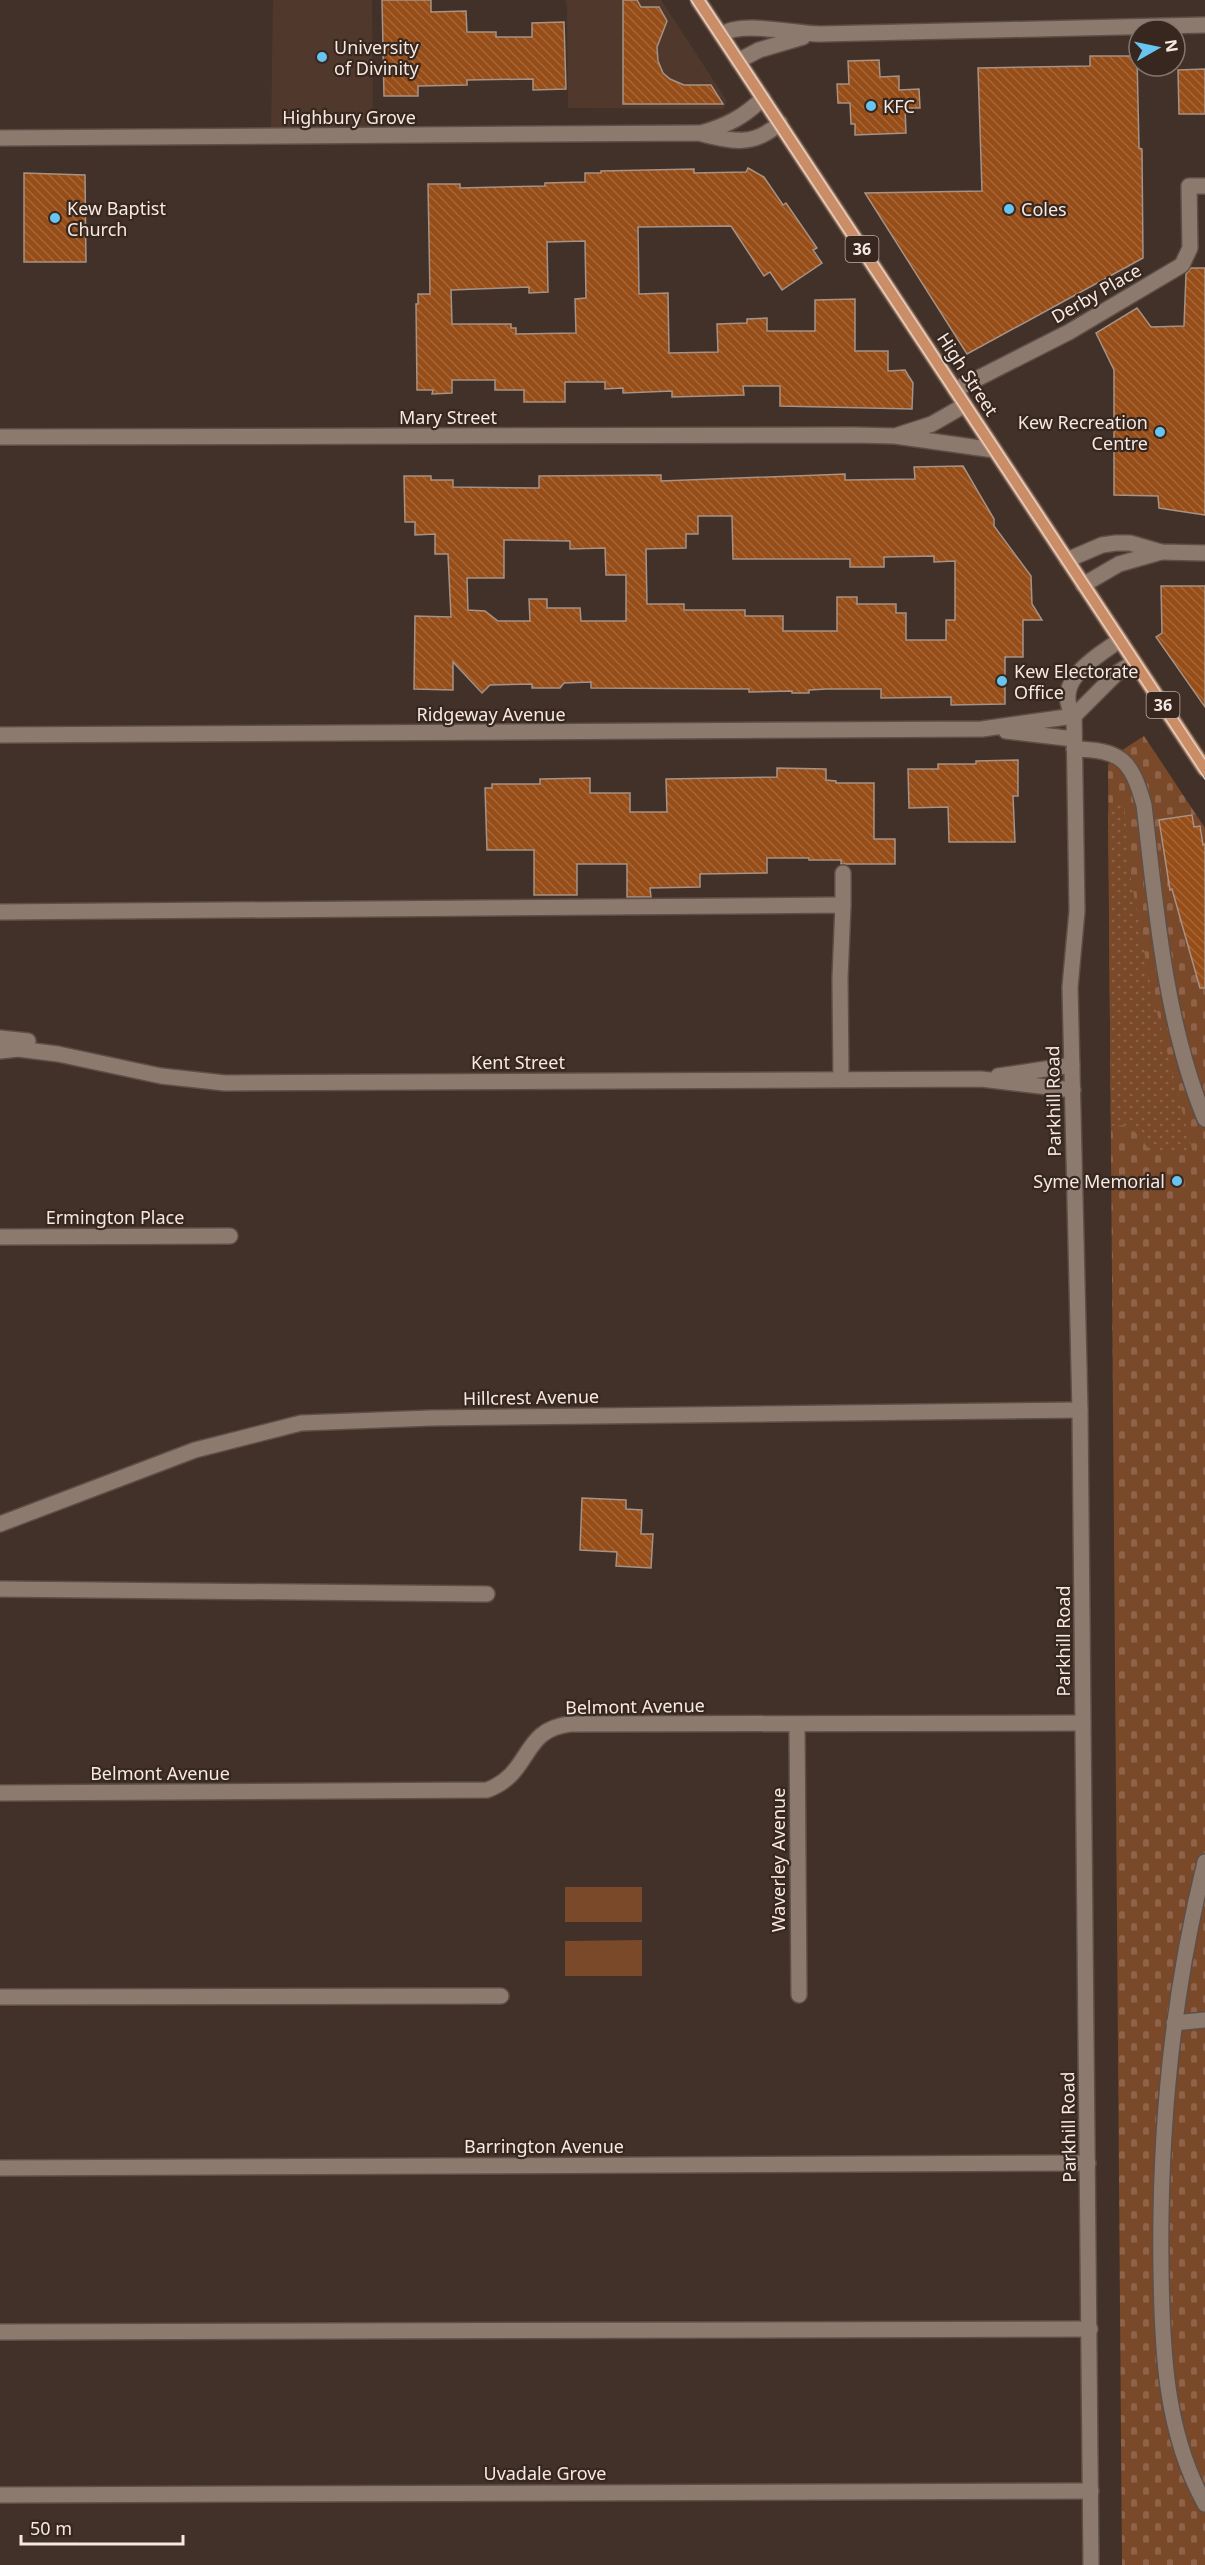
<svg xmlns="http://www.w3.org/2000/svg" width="1205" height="2565" viewBox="0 0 1205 2565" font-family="'Noto Sans',sans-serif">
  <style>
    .built { fill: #50392c }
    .grass { fill: #7a492a }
    .cemetery { fill: url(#cemetery-stones) }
    .garden { fill: url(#garden-dots) }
    .building { fill: url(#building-back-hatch); stroke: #a69286; stroke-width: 1.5; fill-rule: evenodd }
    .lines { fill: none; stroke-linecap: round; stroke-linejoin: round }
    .minor-casing { stroke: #5d4f47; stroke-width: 18 }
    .major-casing { stroke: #5d4f47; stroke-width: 18 }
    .minor { stroke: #8d7a6f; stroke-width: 15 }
    .major { stroke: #ca8d66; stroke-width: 15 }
    .tram { stroke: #ddd1cb; stroke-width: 1.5 }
    .poi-dot { fill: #68c4f0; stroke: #37271e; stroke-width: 2 }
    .labels { text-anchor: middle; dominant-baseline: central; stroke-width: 4.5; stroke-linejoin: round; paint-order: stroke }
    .shield { fill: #37271e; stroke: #bbafa8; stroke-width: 1.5 }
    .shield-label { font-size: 16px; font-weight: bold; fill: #f4e9e3 }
    .poi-label { font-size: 18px; fill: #f4e9e3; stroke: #37271e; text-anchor: start }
    .street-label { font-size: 18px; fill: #f4e9e3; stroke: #37271e }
  </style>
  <defs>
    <pattern id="cemetery-stones" width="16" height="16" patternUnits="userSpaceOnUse" patternTransform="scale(1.5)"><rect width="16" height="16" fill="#7a492a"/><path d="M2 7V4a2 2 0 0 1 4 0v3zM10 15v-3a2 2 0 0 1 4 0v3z" fill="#8e6349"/></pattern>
    <pattern id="garden-dots" width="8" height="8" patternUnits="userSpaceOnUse" patternTransform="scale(1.5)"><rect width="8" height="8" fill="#7a492a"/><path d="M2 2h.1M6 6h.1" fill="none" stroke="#8e6349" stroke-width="1.8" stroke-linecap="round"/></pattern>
    <pattern id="building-back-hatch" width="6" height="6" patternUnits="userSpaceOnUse" patternTransform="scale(1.5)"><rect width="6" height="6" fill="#964d17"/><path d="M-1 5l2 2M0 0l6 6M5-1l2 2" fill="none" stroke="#a56739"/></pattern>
  </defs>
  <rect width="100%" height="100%" fill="#423128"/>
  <g class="built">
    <polygon points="273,0 372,0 373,137 271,137"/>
    <polygon points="565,0 661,0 727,101 723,109 568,108 567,5"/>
  </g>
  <g class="grass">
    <rect x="565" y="1887" width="77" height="35"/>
    <polygon points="642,1940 642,1976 565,1976 565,1941"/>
  </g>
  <polygon class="cemetery" points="1144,736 1205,828 1205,2565 1122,2565 1108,765 1116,754"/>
  <polygon class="garden" points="1124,803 1131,879 1151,989 1193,1153 1150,1150 1129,1125 1111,1126 1108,811"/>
  <g class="building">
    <polygon points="382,0 431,0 431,12 466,11 467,32 496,32 496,37 532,37 532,23 564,22 566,89 533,90 533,79 467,80 467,85 418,86 418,96 384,96"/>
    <polygon points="623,0 637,0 641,7 659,7 667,21 657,47 658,61 663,73 670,79 684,85 711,85 723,104 623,104"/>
    <polygon points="1090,56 1137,56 1139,148 1142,149 1143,258 967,354 865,193 982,191 978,68 1090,66"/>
    <polygon points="879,60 880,77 899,76 899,90 919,89 920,108 905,108 906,133 855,135 855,124 851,124 850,103 838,103 837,84 849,84 848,61"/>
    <polygon points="1205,69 1205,114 1179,114 1178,70"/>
    <path d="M 748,168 L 764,177 L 783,205 L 786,203 L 817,248 L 813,250 L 822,263 L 782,290 L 770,272 L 764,276 L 731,226 L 638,227 L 639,294 L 668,293 L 669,353 L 718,352 L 717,324 L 747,323 L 747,319 L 767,318 L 767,331 L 815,331 L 815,300 L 855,299 L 855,351 L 888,351 L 888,371 L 905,370 L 913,383 L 912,409 L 780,406 L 780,386 L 743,386 L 744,395 L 672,397 L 672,391 L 623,393 L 623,388 L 605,389 L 605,382 L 565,382 L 565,402 L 524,402 L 524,390 L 495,390 L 495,380 L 452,380 L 452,393 L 432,394 L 433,390 L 417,390 L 416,304 L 418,304 L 418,294 L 430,294 L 428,184 L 460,184 L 460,188 L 545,186 L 545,183 L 585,182 L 585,173 L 601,173 L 601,171 L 694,169 L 694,173 L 746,172 ZM 585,241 L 586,298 L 575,299 L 576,333 L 516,334 L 516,328 L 511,328 L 511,324 L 452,324 L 451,290 L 529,287 L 529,293 L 548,292 L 547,242 Z"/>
    <polygon points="24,173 85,175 86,262 24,262"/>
    <polygon points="1191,268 1205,268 1205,515 1159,508 1158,496 1114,495 1114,370 1096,333 1137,308 1151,327 1184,326 1186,274"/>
    <path d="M 963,466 L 994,519 L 994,526 L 1031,576 L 1032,604 L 1042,620 L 1023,620 L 1023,657 L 1005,657 L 1005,704 L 951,705 L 951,697 L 881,698 L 881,689 L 827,689 L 809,690 L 809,693 L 792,693 L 792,691 L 749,692 L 749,689 L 591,688 L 591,682 L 564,683 L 560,688 L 532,688 L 532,684 L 490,685 L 482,693 L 453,662 L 453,690 L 414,689 L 415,616 L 451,617 L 448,554 L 435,554 L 435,534 L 415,535 L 415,522 L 405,522 L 404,476 L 431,476 L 431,480 L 453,480 L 453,487 L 539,488 L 539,476 L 661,475 L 661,481 L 845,474 L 845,480 L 915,479 L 914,467 ZM 698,516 L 732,516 L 733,559 L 850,559 L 850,567 L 884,567 L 884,557 L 934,556 L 934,562 L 955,561 L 955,620 L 946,620 L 946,640 L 906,640 L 906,613 L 896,613 L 896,604 L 857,604 L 857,597 L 837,597 L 837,631 L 783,631 L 783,616 L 745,616 L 745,610 L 684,610 L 684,604 L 647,604 L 646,549 L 686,548 L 686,534 L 698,534 ZM 504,540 L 570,541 L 570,549 L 605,548 L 606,575 L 626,575 L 626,621 L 581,621 L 580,608 L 547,608 L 547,599 L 529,599 L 530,621 L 498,621 L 485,611 L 468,610 L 467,578 L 504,578 Z"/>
    <polygon points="1161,586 1205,586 1205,707 1156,637 1162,633"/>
    <polygon points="1018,760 1018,796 1013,796 1015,842 949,842 948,807 909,808 908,769 938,769 938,764 976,764 976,761"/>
    <polygon points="777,768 826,769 826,780 836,781 836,783 874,783 874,839 895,839 895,864 841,864 841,860 809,860 809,858 767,858 767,873 700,874 700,887 650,888 651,897 627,897 627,864 577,864 577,895 534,895 534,850 487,850 485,788 492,788 492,784 540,784 540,779 590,778 590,793 630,793 630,812 667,812 666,779 777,777"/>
    <polygon points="1192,815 1194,827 1200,826 1203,845 1205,844 1205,988 1200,988 1172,889 1170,890 1159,820"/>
    <polygon points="582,1498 626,1500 626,1509 642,1510 641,1534 653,1534 651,1568 616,1566 617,1552 580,1550"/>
  </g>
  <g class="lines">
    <defs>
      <g id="minor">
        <path d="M 721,35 C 741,20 795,34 820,34 C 948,31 1077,28 1205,25"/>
        <polyline points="738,61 759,50 803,37"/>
        <path d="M 701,133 C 726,126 744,117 763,98"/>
        <path d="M 0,138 L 698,133 C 731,141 752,148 780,123"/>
        <polyline points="955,390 1069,332 1182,265 1190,248 1189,186 1205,186"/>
        <polyline points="898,435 932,424 965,405"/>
        <polyline points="0,437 854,435 895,436 994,450"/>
        <polyline points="1067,560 1102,545 1116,543 1130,543 1161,552 1205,553"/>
        <polyline points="1083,585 1119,564 1161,552"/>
        <polyline points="1074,716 1117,673 1134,662"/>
        <polyline points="1006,731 1074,739"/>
        <polyline points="0,735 982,729 1074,716"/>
        <path d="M 1074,749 C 1121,750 1131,759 1144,805 C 1156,909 1165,1022 1205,1119"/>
        <polyline points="843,905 843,873"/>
        <polyline points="0,912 843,905 840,978 841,1079"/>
        <polyline points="0,1038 28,1041"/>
        <polyline points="0,1051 18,1049 58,1054 161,1076 225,1083 981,1079 1073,1090"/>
        <polyline points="998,1076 1072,1065"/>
        <polyline points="0,1237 230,1236"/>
        <polyline points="0,1524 195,1450 301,1423 431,1418 1080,1410"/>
        <polyline points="0,1589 487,1594"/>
        <polyline points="797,1725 799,1995"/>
        <path d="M 0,1793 L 487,1790 C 533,1773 520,1729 571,1724 L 1083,1723"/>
        <path d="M 1205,1862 C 1172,1995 1159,2132 1161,2269 C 1162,2349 1165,2432 1205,2504"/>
        <polyline points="0,1997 501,1996"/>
        <polyline points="1174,2023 1205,2020"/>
        <polyline points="0,2168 1088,2163"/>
        <polyline points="0,2332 1090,2329"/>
        <polyline points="0,2495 1091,2491"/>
        <path d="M 1091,2565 L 1080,1410 L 1070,987 L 1077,911 L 1074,716 C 1051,682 1096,657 1120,640"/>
      </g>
      <polyline id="major" points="698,0 1205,769"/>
    </defs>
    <use href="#minor" class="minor-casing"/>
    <use href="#major" class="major-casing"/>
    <use href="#minor" class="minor"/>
    <use href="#major" class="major"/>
    <g class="tram">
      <polyline points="691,0 1205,779"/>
      <polyline points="705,0 1205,759"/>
    </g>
  </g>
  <g class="poi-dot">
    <circle cx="322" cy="57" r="6"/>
    <circle cx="871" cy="106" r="6"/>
    <circle cx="1009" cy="209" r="6"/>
    <circle cx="55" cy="218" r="6"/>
    <circle cx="1160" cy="432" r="6"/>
    <circle cx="1002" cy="681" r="6"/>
    <circle cx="1177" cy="1181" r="6"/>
  </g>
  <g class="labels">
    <g class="shield">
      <rect x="845.5" y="236" width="33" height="26" rx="4.5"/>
      <rect x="1146.5" y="692" width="33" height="26" rx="4.5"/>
    </g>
    <g class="shield-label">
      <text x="862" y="249">36</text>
      <text x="1163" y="705">36</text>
    </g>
    <g class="poi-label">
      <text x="334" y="47">University<tspan x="334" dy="21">of Divinity</tspan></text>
      <text x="883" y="106">KFC</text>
      <text x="67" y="208">Kew Baptist<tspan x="67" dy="21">Church</tspan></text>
      <text x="1021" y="209">Coles</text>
      <text x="1148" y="422" text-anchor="end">Kew Recreation<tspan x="1148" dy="21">Centre</tspan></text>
      <text x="1014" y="671">Kew Electorate<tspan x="1014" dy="21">Office</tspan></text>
      <text x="1165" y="1181" text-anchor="end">Syme Memorial</text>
    </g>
    <g class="street-label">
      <text x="349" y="117">Highbury Grove</text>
      <text transform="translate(1096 293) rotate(-30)">Derby Place</text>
      <text transform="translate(968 374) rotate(57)">High Street</text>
      <text x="448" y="417">Mary Street</text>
      <text x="491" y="714">Ridgeway Avenue</text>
      <text x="518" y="1062">Kent Street</text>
      <text transform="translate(1053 1101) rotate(-91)">Parkhill Road</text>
      <text x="115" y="1217">Ermington Place</text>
      <text transform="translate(531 1397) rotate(-1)">Hillcrest Avenue</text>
      <text transform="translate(1063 1641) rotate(-90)">Parkhill Road</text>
      <text transform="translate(635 1706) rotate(-1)">Belmont Avenue</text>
      <text x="160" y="1773">Belmont Avenue</text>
      <text transform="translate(778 1860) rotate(-90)">Waverley Avenue</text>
      <text transform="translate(1068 2127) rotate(-91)">Parkhill Road</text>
      <text x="544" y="2146">Barrington Avenue</text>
      <text x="545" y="2473">Uvadale Grove</text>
    </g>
  </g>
  <g transform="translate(1157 48) rotate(81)"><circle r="28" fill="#37271e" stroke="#83756d" stroke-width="1.5"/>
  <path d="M0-4.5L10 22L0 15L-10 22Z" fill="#68c4f0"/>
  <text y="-9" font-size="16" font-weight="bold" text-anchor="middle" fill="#f4e9e3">N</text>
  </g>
  <path d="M21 2535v9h162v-9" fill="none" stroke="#f4e9e3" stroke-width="3"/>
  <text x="30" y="2535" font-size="18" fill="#f4e9e3" stroke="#37271e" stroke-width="4.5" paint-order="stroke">50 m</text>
</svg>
